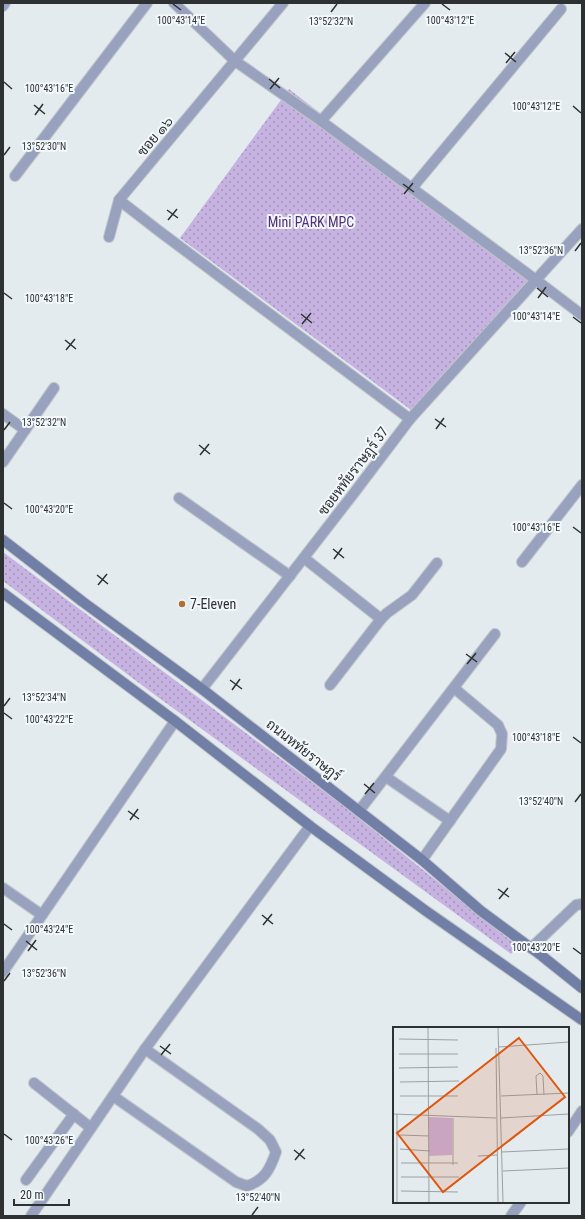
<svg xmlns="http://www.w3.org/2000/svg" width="585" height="1219" viewBox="0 0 585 1219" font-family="'Roboto Condensed',Sarabun,sans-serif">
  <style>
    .green { fill: url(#green-dots) }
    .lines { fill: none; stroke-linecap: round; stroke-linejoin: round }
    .lane-casing { stroke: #c0c6c9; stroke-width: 12 }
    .street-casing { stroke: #c0c6c9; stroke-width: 12 }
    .secondary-casing { stroke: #c0c6c9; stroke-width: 12 }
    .lane { stroke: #98a2be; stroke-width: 10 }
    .street { stroke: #98a2be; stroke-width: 10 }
    .secondary { stroke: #717fa7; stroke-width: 10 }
    .ticks { fill: none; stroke: #2e3132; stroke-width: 1.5 }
    .poi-dot { fill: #ad7133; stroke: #f2f8fc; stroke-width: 1.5 }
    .labels { text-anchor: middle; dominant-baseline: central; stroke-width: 4; stroke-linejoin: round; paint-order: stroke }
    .street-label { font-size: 14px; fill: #2e3132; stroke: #f2f8fc }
    .park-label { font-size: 14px; fill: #532f78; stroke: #f2f8fc }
    .poi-label { font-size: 14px; fill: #2e3132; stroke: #f2f8fc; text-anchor: start }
    .inset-road { fill: none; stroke: #9ba1a3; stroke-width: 1 }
    .view { fill: #df570e; fill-opacity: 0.15; stroke: #df570e; stroke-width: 2 }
    .inset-edge { fill: none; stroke: #2e3132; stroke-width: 2 }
    .ticks-label { font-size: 10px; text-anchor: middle; fill: #2e3132; stroke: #f2f8fc; stroke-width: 4; stroke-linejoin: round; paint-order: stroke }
  </style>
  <defs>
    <pattern id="green-dots" width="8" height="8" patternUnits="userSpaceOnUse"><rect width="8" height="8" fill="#c7b3e2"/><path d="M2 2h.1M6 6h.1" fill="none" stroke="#a292b8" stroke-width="1.8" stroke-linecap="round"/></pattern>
  </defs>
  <rect width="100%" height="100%" fill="#e4ebef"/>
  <g class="green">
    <polygon points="289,89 532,277 415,413 180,238"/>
    <polygon points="3,552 340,803 515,944 515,950 511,954 155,695 3,581"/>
  </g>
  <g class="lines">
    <defs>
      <g id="lane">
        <polyline points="3,414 25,430"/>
        <polyline points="179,498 290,576"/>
        <polyline points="304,558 381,619"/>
        <polyline points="330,685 381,619 387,613 412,595 437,563"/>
        <polyline points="386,777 450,821"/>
        <polyline points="359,811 495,634"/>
        <polyline points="422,860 501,749 502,734 498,725 454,688"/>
        <polyline points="3,888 42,915"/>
        <polyline points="531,948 576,905 582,904"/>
        <polyline points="34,1083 91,1128"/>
        <polyline points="26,1180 74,1114"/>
      </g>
      <g id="street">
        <polyline points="174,3 235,61 321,121 536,280 582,315"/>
        <polyline points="3,6 5,3"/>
        <polyline points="321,121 425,3"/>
        <polyline points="15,176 147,3"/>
        <polyline points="412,188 561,9"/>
        <polyline points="119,200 159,231 410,419"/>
        <polyline points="109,237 119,200 283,3"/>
        <polyline points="3,462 54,388"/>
        <polyline points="522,562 582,485"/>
        <polyline points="202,689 354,493 410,419 582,229"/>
        <polyline points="3,972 175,721"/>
        <path d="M 113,1096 L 236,1182 L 247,1186 C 265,1180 270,1169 276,1152 L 270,1140 L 258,1129 L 145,1049"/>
        <polyline points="568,1132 582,1111"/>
        <polyline points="31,1216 145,1049 310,826"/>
        <polyline points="511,1216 521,1202"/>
      </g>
      <g id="secondary">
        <polyline points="3,540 83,602 202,689 422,860 481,911 542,956 582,988"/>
        <polyline points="3,593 175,721 310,826 426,911 582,1020"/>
      </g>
    </defs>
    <use href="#lane" class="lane-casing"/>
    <use href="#street" class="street-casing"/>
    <use href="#secondary" class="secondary-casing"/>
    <use href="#lane" class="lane"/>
    <use href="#street" class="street"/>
    <use href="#secondary" class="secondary"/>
  </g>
  <path class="ticks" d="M 173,4 L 181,10M 442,4 L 450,10M 331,12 L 337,4M 505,53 L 516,62M 506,63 L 515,52M 269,79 L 280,88M 4,82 L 12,89M 270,89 L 279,78M 34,105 L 45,114M 573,106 L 581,113M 35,115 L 43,104M 4,155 L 10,147M 403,184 L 414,192M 404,194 L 413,183M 167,210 L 178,218M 168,220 L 177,209M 575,251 L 581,243M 537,288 L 548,297M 4,293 L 12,299M 538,298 L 546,287M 301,314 L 312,323M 573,317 L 581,323M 302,324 L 311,313M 65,340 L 76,349M 66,350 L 75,339M 435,419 L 446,427M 436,429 L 444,418M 4,430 L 10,422M 199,445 L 210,454M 200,455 L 209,444M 4,503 L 12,509M 573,527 L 581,533M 333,549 L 344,558M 334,559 L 342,548M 97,575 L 108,584M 98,585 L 107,574M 466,654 L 477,662M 467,664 L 476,653M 230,680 L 242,689M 232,690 L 240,679M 4,706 L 10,698M 4,713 L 12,719M 573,737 L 581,743M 364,784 L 375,793M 365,794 L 374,783M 575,802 L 581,794M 128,811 L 139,819M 130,820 L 138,809M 498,889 L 509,897M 499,899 L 508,888M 262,915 L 273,924M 4,924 L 12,930M 263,925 L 272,914M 26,941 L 37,950M 573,948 L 581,954M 28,951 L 36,940M 4,981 L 10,973M 160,1046 L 171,1054M 161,1055 L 170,1044M 4,1134 L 12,1140M 294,1150 L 305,1159M 295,1160 L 304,1149M 252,1215 L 258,1207"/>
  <circle class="poi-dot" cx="182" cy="604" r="4"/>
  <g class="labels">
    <g class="street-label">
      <text transform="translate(155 136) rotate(-50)">ซอย ๑๖</text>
      <text transform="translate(353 471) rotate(-53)">ซอยหทัยราษฎร์ 37</text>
      <text transform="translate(304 750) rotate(38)">ถนนหทัยราษฎร์</text>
    </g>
    <g class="park-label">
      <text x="311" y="222">Mini PARK MPC</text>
    </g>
    <g class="poi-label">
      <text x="190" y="604">7-Eleven</text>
    </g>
  </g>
  <g transform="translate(393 1027)">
    <rect width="176" height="176" fill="#e4ebef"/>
    <path d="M 36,90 L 59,91 L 59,128 L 36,129 Z" fill="#c7b3e2"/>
    <path class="inset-road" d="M 35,1 L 36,175M 105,1 L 110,175M 6,12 L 65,13M 106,20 L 176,15M 103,21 L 105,175M 6,27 L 65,27M 6,41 L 65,40M 7,55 L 66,54M 144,68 L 143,49 L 147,46 L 150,49 L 151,68M 7,69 L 65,69M 108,69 L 176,66M 0,87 L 103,91M 4,87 L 4,175M 60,91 L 60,138M 108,91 L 176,87M 7,108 L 36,109M 7,122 L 37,124M 109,125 L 176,122M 85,129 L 104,128M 8,136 L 65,136M 110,144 L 176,141M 8,150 L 66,150M 8,164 L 65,165"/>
    <path class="view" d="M 126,11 L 172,70 L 50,165 L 4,106 Z"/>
    <rect width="176" height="176" class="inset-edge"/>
  </g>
  <g class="ticks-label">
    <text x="181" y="24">100°43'14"E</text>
    <text x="450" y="24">100°43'12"E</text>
    <text x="331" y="25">13°52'32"N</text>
    <text x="49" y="92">100°43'16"E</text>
    <text x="536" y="110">100°43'12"E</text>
    <text x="44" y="150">13°52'30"N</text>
    <text x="541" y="254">13°52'36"N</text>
    <text x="49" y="302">100°43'18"E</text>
    <text x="536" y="320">100°43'14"E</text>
    <text x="44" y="426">13°52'32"N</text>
    <text x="49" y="513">100°43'20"E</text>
    <text x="536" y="531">100°43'16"E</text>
    <text x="44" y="701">13°52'34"N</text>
    <text x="49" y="723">100°43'22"E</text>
    <text x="536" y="741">100°43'18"E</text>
    <text x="541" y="805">13°52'40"N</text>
    <text x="49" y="933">100°43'24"E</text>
    <text x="536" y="951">100°43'20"E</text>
    <text x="44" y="977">13°52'36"N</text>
    <text x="49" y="1144">100°43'26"E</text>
    <text x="258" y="1201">13°52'40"N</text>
  </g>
  <rect width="585" height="1219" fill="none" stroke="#2e3132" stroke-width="8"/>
  <path d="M14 1199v6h55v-6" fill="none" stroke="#2e3132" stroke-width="2"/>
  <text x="20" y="1199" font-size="12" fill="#2e3132" stroke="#f2f8fc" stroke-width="3" paint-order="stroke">20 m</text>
</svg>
